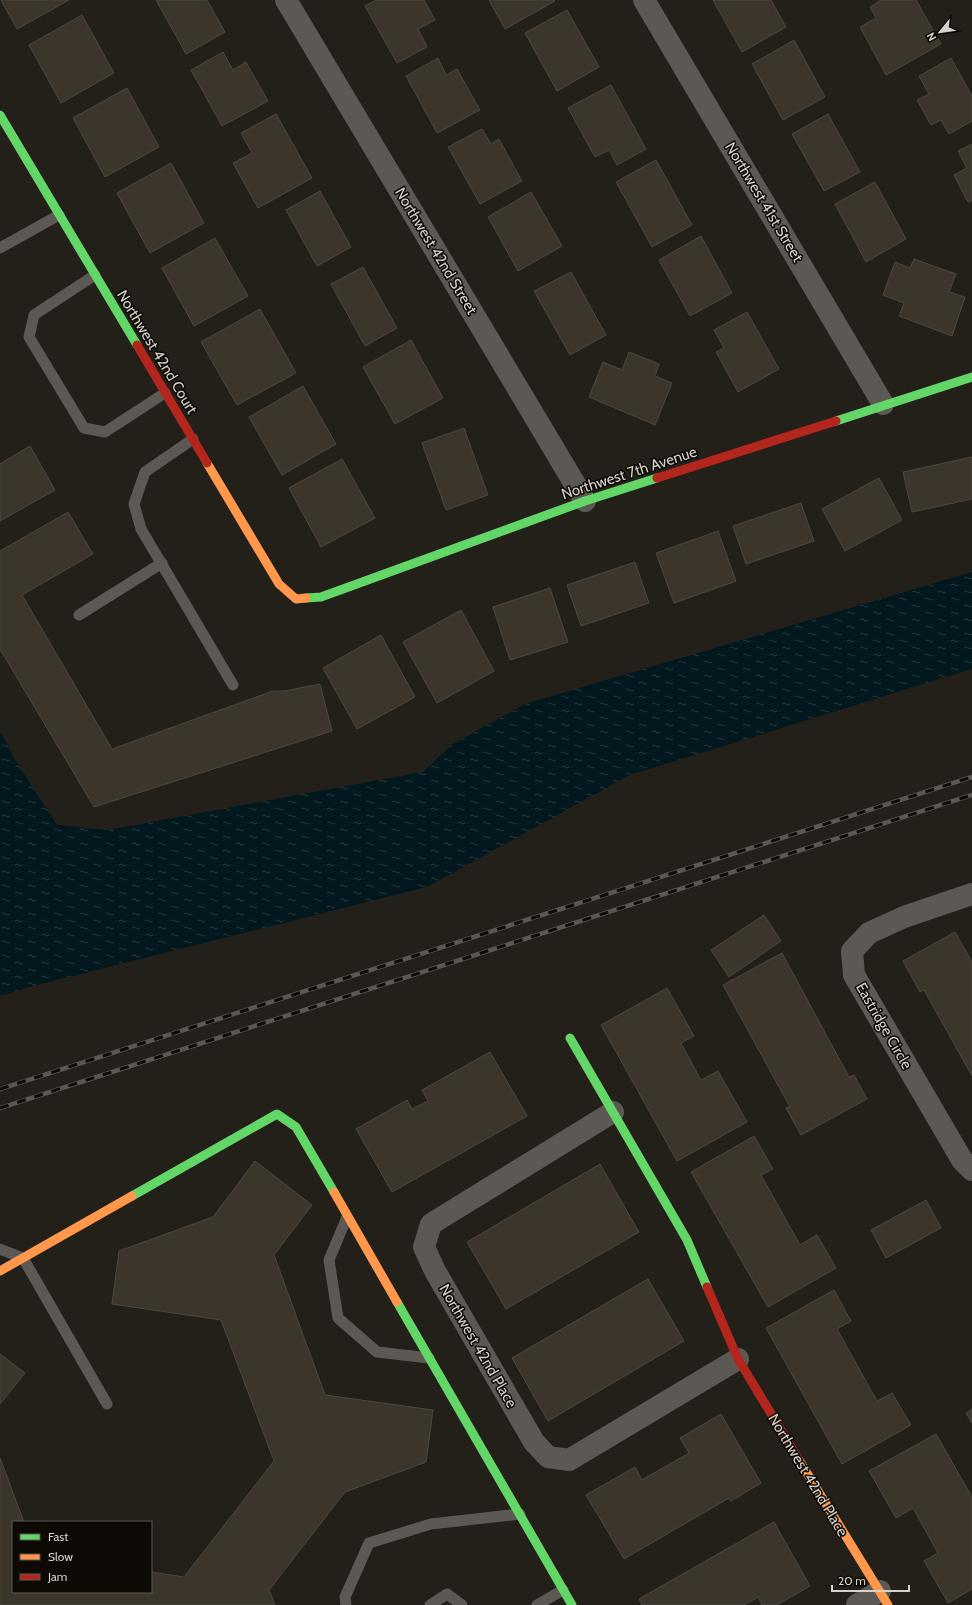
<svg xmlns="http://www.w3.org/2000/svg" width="972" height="1605" viewBox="0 0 972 1605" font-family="Cabin,sans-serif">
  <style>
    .water { fill: url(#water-ripples) }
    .building { fill: #3c352b; stroke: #4b4843 }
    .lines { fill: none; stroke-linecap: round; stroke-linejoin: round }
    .lane { stroke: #5c5954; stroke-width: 11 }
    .street { stroke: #5c5954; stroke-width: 22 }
    .fast { stroke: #63d668; stroke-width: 9 }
    .slow { stroke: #ff974d; stroke-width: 9 }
    .jam { stroke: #b3261e; stroke-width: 9 }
    .rail-casing { stroke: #5b5854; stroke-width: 4.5 }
    .rail { stroke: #0d0a06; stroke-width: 3; stroke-dasharray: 9; stroke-linecap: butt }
    .labels { text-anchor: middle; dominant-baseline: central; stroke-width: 3; stroke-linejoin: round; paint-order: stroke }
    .street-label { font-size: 15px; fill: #d6d1ca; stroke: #0d0a06 }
  </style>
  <defs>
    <pattern id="water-ripples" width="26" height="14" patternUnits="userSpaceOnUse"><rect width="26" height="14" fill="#03171e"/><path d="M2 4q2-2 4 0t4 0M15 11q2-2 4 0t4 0" fill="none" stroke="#27383d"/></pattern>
  </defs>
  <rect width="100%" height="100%" fill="#231f19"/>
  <polygon class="water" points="972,572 972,669 630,775 427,887 29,987 0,996 0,731 15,760 57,825 108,830 423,772 451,745 525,704"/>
  <g class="building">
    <polygon points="1,0 69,0 17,29"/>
    <polygon points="156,0 207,0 225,32 186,54"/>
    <polygon points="376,0 424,0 435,20 418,29 427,47 397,63 365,6"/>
    <polygon points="489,0 554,0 555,1 505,29"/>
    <polygon points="713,0 771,0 786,27 742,52"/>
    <polygon points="881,0 916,0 941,44 886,75 860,27 876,18 870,7"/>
    <polygon points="567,10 599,67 557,91 525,33"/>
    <polygon points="82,15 114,73 61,103 29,45"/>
    <polygon points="794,40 825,97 783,120 752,64"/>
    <polygon points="223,52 233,70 246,62 268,101 222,126 191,70"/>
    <polygon points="438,58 446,75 457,69 480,110 437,133 406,76"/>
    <polygon points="951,58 972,96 972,121 949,134 941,120 931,125 917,100 929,94 919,76"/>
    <polygon points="611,85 646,149 617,165 609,150 595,157 568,108"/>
    <polygon points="127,88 159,147 105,177 73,118"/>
    <polygon points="276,114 312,178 258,208 233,163 252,153 241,133"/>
    <polygon points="828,114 860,172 824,191 792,134"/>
    <polygon points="482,129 491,144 499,139 522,181 480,204 448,147"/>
    <polygon points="972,144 972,200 968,202 954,175 967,168 958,151"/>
    <polygon points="656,160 692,225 652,247 616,182"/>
    <polygon points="171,163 204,223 150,253 117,193"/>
    <polygon points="875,182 906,239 866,262 835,204"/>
    <polygon points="320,191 351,247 317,266 286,210"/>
    <polygon points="531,192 562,246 518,271 488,217"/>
    <polygon points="701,236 732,293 690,316 659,260"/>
    <polygon points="215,238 248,296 194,326 162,268"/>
    <polygon points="914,259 956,274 949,292 965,297 952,336 899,316 904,303 883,295 895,262 910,268"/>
    <polygon points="363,267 397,328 365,346 331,284"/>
    <polygon points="571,272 606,335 570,355 534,291"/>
    <polygon points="260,309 296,373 237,405 201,342"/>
    <polygon points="747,312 779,369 738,392 716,352 724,348 714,330"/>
    <polygon points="411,340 443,398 395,424 363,367"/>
    <polygon points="629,352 659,364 655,376 672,383 655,425 589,397 603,362 622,370"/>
    <polygon points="303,386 336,444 282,475 249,417"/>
    <polygon points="464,428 488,495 446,510 422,443"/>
    <polygon points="30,446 55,490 0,521 0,464"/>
    <polygon points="972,457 972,499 912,512 903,472"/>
    <polygon points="342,459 375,518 321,547 289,488"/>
    <polygon points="879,478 902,520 845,551 822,509"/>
    <polygon points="801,503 814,541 746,564 733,526"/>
    <polygon points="68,512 93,554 22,595 112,749 273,691 285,691 320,684 332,731 94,807 0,649 0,551"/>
    <polygon points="718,531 736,581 674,603 656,553"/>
    <polygon points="635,562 649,603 581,626 567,585"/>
    <polygon points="550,588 568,642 510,660 493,607"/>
    <polygon points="461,610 494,671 437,703 403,642"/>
    <polygon points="381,635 415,697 357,729 323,668"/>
    <polygon points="764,915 781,941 729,977 711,950"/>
    <polygon points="955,932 972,962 972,1076 924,990 920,992 903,961"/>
    <polygon points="782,953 849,1077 854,1075 867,1099 801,1135 786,1108 790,1107 723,985"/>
    <polygon points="667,988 694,1036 681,1043 701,1080 718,1071 747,1122 677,1161 601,1025"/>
    <polygon points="490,1052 527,1116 392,1192 356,1129 407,1100 412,1109 428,1101 422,1090"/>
    <polygon points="754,1136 773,1169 761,1175 800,1245 817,1235 836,1268 768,1307 691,1172"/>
    <polygon points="255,1161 312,1205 274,1255 325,1395 433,1410 426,1462 345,1492 269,1590 275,1605 0,1605 0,1458 24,1522 13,1522 13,1592 151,1592 151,1572 184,1577 274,1461 221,1320 112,1304 119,1251 213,1217"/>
    <polygon points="600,1164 639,1232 506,1309 467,1242"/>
    <polygon points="926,1200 941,1228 886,1258 871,1230"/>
    <polygon points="648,1279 684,1341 548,1421 512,1358"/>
    <polygon points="834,1290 851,1321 837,1329 877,1401 892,1393 911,1425 842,1464 766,1328"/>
    <polygon points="0,1354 25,1373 0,1404"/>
    <polygon points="972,1409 972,1423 966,1413"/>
    <polygon points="721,1414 761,1483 731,1501 729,1498 624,1559 586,1495 635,1467 642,1480 689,1453 680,1438"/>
    <polygon points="936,1434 972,1497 972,1589 948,1603 924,1561 938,1553 913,1508 896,1518 869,1471"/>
    <polygon points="774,1522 810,1586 777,1605 762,1605 758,1597 744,1605 642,1605 639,1599"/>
  </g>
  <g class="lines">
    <g class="lane">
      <polyline points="0,248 59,215"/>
      <polyline points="95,275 34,315 29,337 84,428 105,432 165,393"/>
      <polyline points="193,439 145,472 134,504 141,529 233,685"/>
      <polyline points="79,615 162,563"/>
      <polyline points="347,1217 329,1260 338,1318 377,1352 429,1358"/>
      <polyline points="0,1249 23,1258 107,1404"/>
      <polyline points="346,1605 345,1597 369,1543 431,1524 520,1514"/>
      <polyline points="430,1605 447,1594 462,1605"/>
      <polyline points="537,1605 563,1590"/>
    </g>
    <g class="street">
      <polyline points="286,0 585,501"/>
      <polyline points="644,0 883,404"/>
      <polyline points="972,894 904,917 869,933 852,951 854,975 962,1160 972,1170"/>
      <polyline points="613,1112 431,1224 424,1247 435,1271 534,1442 548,1457 569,1460 738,1359"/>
      <polyline points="857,1605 880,1591"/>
    </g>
    <g class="fast">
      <polyline points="0,115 137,345"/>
      <polyline points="836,421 972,377"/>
      <polyline points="306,598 321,597 585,501 657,478"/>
      <polyline points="570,1038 687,1240 707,1287"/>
      <polyline points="132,1196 277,1114 296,1127 334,1192"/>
      <polyline points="397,1302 572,1605"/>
    </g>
    <g class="slow">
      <polyline points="207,463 279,584 296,599 306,598"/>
      <polyline points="334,1192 397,1302"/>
      <polyline points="0,1271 132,1196"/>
      <polyline points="799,1460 888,1605"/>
    </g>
    <g class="jam">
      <polyline points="137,345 207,463"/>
      <polyline points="657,478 836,421"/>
      <polyline points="707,1287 738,1359 799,1460"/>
    </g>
    <defs>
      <g id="rail">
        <polyline points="0,1089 972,777"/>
        <polyline points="0,1108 972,795"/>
      </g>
    </defs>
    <use href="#rail" class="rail-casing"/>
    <use href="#rail" class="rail"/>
  </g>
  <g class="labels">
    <g class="street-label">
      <text transform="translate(764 202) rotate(59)">Northwest 41st Street</text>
      <text transform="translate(436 251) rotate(59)">Northwest 42nd Street</text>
      <text transform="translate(157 352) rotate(59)">Northwest 42nd Court</text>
      <text transform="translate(629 473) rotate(-18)">Northwest 7th Avenue</text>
      <text transform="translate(884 1026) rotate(60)">Eastridge Circle</text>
      <text transform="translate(478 1346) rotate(60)">Northwest 42nd Place</text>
      <text transform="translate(808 1475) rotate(59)">Northwest 42nd Place</text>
    </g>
  </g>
  <rect x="12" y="1521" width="140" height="72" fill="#0d0a06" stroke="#5d5a54"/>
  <rect x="20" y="1534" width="20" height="6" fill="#63d668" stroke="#5d5a54"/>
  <text x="48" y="1541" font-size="12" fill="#d6d1ca">Fast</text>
  <rect x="20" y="1554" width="20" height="6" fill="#ff974d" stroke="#5d5a54"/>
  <text x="48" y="1561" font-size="12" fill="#d6d1ca">Slow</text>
  <rect x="20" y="1574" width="20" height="6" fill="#b3261e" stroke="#5d5a54"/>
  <text x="48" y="1581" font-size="12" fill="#d6d1ca">Jam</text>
  <g transform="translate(940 32) rotate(241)" stroke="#0d0a06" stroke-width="3" paint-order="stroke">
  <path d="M0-3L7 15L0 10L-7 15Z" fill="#d6d1ca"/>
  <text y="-6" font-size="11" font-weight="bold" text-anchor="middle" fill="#d6d1ca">N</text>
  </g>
  <path d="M832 1585v6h77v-6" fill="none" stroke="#d6d1ca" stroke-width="2"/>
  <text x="838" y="1585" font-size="12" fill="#d6d1ca" stroke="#0d0a06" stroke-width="3" paint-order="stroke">20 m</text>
</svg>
